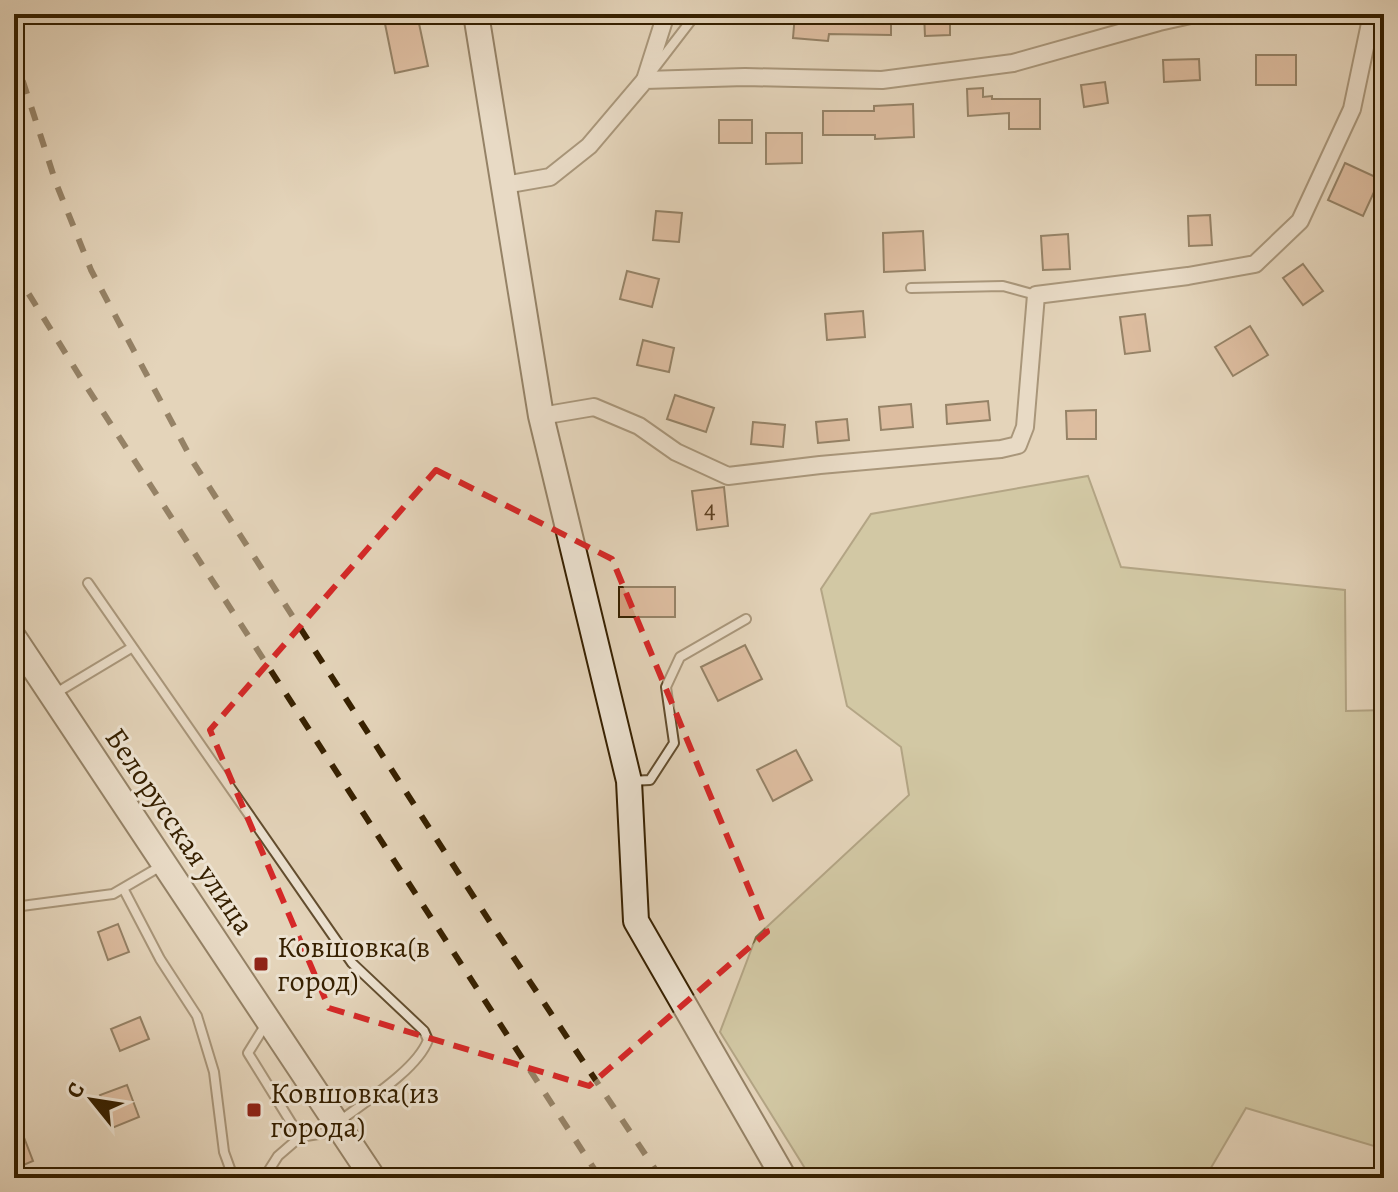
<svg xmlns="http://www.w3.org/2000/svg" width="1398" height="1192" viewBox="0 0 1398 1192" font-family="Alegreya,serif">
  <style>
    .green { fill: #bcba8a; stroke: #796d45; stroke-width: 2 }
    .building { fill: #d4a282; stroke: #362000; stroke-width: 2 }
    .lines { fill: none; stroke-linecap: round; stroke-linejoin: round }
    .lane-casing { stroke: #624d2e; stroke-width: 12 }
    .street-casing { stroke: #624d2e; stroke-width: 20 }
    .secondary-casing { stroke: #362000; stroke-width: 28 }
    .lane { stroke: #ede3d2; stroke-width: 8 }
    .street { stroke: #ede3d2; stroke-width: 16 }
    .secondary { stroke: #ede3d2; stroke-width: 24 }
    .rail { stroke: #362000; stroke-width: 6; stroke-dasharray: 14 14; stroke-linecap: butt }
    .marked { fill: none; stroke: #d62828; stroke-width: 6; stroke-dasharray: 16 10; stroke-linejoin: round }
    .poi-dot { fill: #8f2418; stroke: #ede3d2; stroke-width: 3 }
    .labels { text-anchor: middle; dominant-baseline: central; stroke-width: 6; stroke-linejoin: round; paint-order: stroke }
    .number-label { font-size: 26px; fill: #5e4020 }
    .street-label { font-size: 30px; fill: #362000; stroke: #ede3d2 }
    .poi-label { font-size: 30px; fill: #362000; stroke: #ede3d2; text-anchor: start }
  </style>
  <rect width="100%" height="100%" fill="#e4d4ba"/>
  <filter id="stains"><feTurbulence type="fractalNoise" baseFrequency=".0025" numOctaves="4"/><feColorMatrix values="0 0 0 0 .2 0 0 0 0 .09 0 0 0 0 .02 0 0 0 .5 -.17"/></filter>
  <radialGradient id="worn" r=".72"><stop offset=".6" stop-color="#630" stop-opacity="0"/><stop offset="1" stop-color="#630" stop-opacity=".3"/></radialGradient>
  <polygon class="green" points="1088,476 1121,567 1345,590 1346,711 1384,710 1384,1149 1246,1108 1205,1178 811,1178 720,1032 756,937 909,795 901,747 847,706 821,589 871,514"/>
  <g class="building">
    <polygon points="383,14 417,14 428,66 395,73"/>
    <polygon points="795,14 859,19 859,14 891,14 891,35 829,34 828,41 793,38"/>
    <polygon points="924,14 950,14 950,35 925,36"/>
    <rect x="1256" y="55" width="40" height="30"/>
    <polygon points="1199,59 1200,80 1164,82 1163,60"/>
    <polygon points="1105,82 1108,103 1084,107 1081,85"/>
    <polygon points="983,88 983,97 992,96 992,99 1040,99 1040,129 1009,129 1009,113 968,116 967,89"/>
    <polygon points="913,104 914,137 875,139 875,135 823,135 823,111 874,111 874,106"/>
    <rect x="719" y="120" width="33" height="23"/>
    <polygon points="766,133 802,133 802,163 766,164"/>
    <polygon points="1345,163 1380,179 1363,216 1328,200"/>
    <polygon points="656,211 682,213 679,242 653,240"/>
    <polygon points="1210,215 1212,245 1189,246 1188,216"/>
    <polygon points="923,231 925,270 884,272 883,233"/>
    <polygon points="1068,234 1070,269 1043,270 1041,236"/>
    <polygon points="1303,264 1323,291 1303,305 1283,278"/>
    <polygon points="627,271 659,279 652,307 620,299"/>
    <polygon points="863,311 865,337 827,340 825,314"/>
    <polygon points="1145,314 1150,351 1125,354 1120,317"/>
    <polygon points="1250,326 1268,355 1233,376 1215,347"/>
    <polygon points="643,340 674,348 669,372 637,365"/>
    <polygon points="675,395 714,408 706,432 667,419"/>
    <polygon points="988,401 990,420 947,424 946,405"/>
    <polygon points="911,404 913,427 881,430 879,407"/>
    <polygon points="1096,410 1096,439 1067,439 1066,411"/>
    <polygon points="847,419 849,440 818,443 816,422"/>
    <polygon points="753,422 785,425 783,447 751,444"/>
    <polygon points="724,487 728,526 697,530 692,491"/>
    <rect x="619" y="587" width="56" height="30"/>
    <polygon points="745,645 762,679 718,701 701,667"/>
    <polygon points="796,750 812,780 773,801 757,770"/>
    <polygon points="118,924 129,952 108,960 98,932"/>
    <polygon points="140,1017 149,1039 120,1051 111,1029"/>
    <polygon points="127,1085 139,1117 112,1128 100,1095"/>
    <polygon points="15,1114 33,1161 14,1169 14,1115"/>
  </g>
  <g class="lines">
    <defs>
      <g id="lane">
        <polyline points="653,70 696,14"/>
        <polyline points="911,288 1003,286 1036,295"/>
        <path d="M 88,583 L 352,963 L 424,1031 L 428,1040 C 417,1070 363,1103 337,1123"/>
        <polyline points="56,693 131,648"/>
        <polyline points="630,781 650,780 674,743 666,687 680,657 746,619"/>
        <polyline points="124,890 160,959 197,1016 214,1072 224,1152 232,1174 237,1178"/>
        <polyline points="14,907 113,894 161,866"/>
        <polyline points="266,1024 248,1053 300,1137 337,1131"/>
        <polyline points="264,1178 278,1156 300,1137"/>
      </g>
      <g id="street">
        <polyline points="645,80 666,14"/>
        <polyline points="505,185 550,177 589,146 645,80 745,77 882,80 1013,63 1159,22 1195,14"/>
        <polyline points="541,416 594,407 639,426 676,452 728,476 820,465 1001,449 1018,445 1025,427 1036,295 1188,276 1255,264 1300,221 1352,109 1372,14"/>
      </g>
      <g id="secondary">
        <polyline points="476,14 541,416 629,781 636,921 784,1178"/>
        <polyline points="14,638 373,1178"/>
      </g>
    </defs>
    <use href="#lane" class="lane-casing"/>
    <use href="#street" class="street-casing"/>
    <use href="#secondary" class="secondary-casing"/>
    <use href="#lane" class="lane"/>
    <use href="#street" class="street"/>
    <use href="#secondary" class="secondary"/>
    <g class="rail">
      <polyline points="14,54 56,183 91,270 193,462 490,922 661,1178"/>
      <polyline points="14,270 79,375 600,1178"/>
    </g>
  </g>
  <path d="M0 0H1398V1192H0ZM 436,470 L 612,559 L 767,932 L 589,1086 L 329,1008 L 210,730 Z" fill="#e4d4ba" fill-opacity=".55" fill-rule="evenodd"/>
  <path class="marked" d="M 436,470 L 612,559 L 767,932 L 589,1086 L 329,1008 L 210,730 Z"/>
  <g class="poi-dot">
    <rect x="253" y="956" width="16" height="16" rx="4"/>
    <rect x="246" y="1102" width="16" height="16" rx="4"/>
  </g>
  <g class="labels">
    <g class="number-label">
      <text x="710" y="509">4</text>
    </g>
    <g class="street-label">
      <text transform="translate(180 831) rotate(56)">Белорусская улица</text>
    </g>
    <g class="poi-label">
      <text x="277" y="947">Ковшовка(в<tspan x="277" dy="34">город)</tspan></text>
      <text x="270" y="1093">Ковшовка(из<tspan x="270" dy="34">города)</tspan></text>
    </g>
  </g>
  <rect width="1398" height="1192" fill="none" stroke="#e4d4ba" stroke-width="48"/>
  <rect x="16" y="16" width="1366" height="1160" fill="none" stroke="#362000" stroke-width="4"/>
  <rect x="24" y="24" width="1350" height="1144" fill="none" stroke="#362000" stroke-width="2"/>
  <g transform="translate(92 1100) rotate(300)" stroke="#ede3d2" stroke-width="6" paint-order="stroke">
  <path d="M0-6L14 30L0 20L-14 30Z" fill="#362000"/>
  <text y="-12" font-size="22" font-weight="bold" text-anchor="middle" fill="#362000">С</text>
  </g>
  <rect width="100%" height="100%" filter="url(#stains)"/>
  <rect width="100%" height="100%" fill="url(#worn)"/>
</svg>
